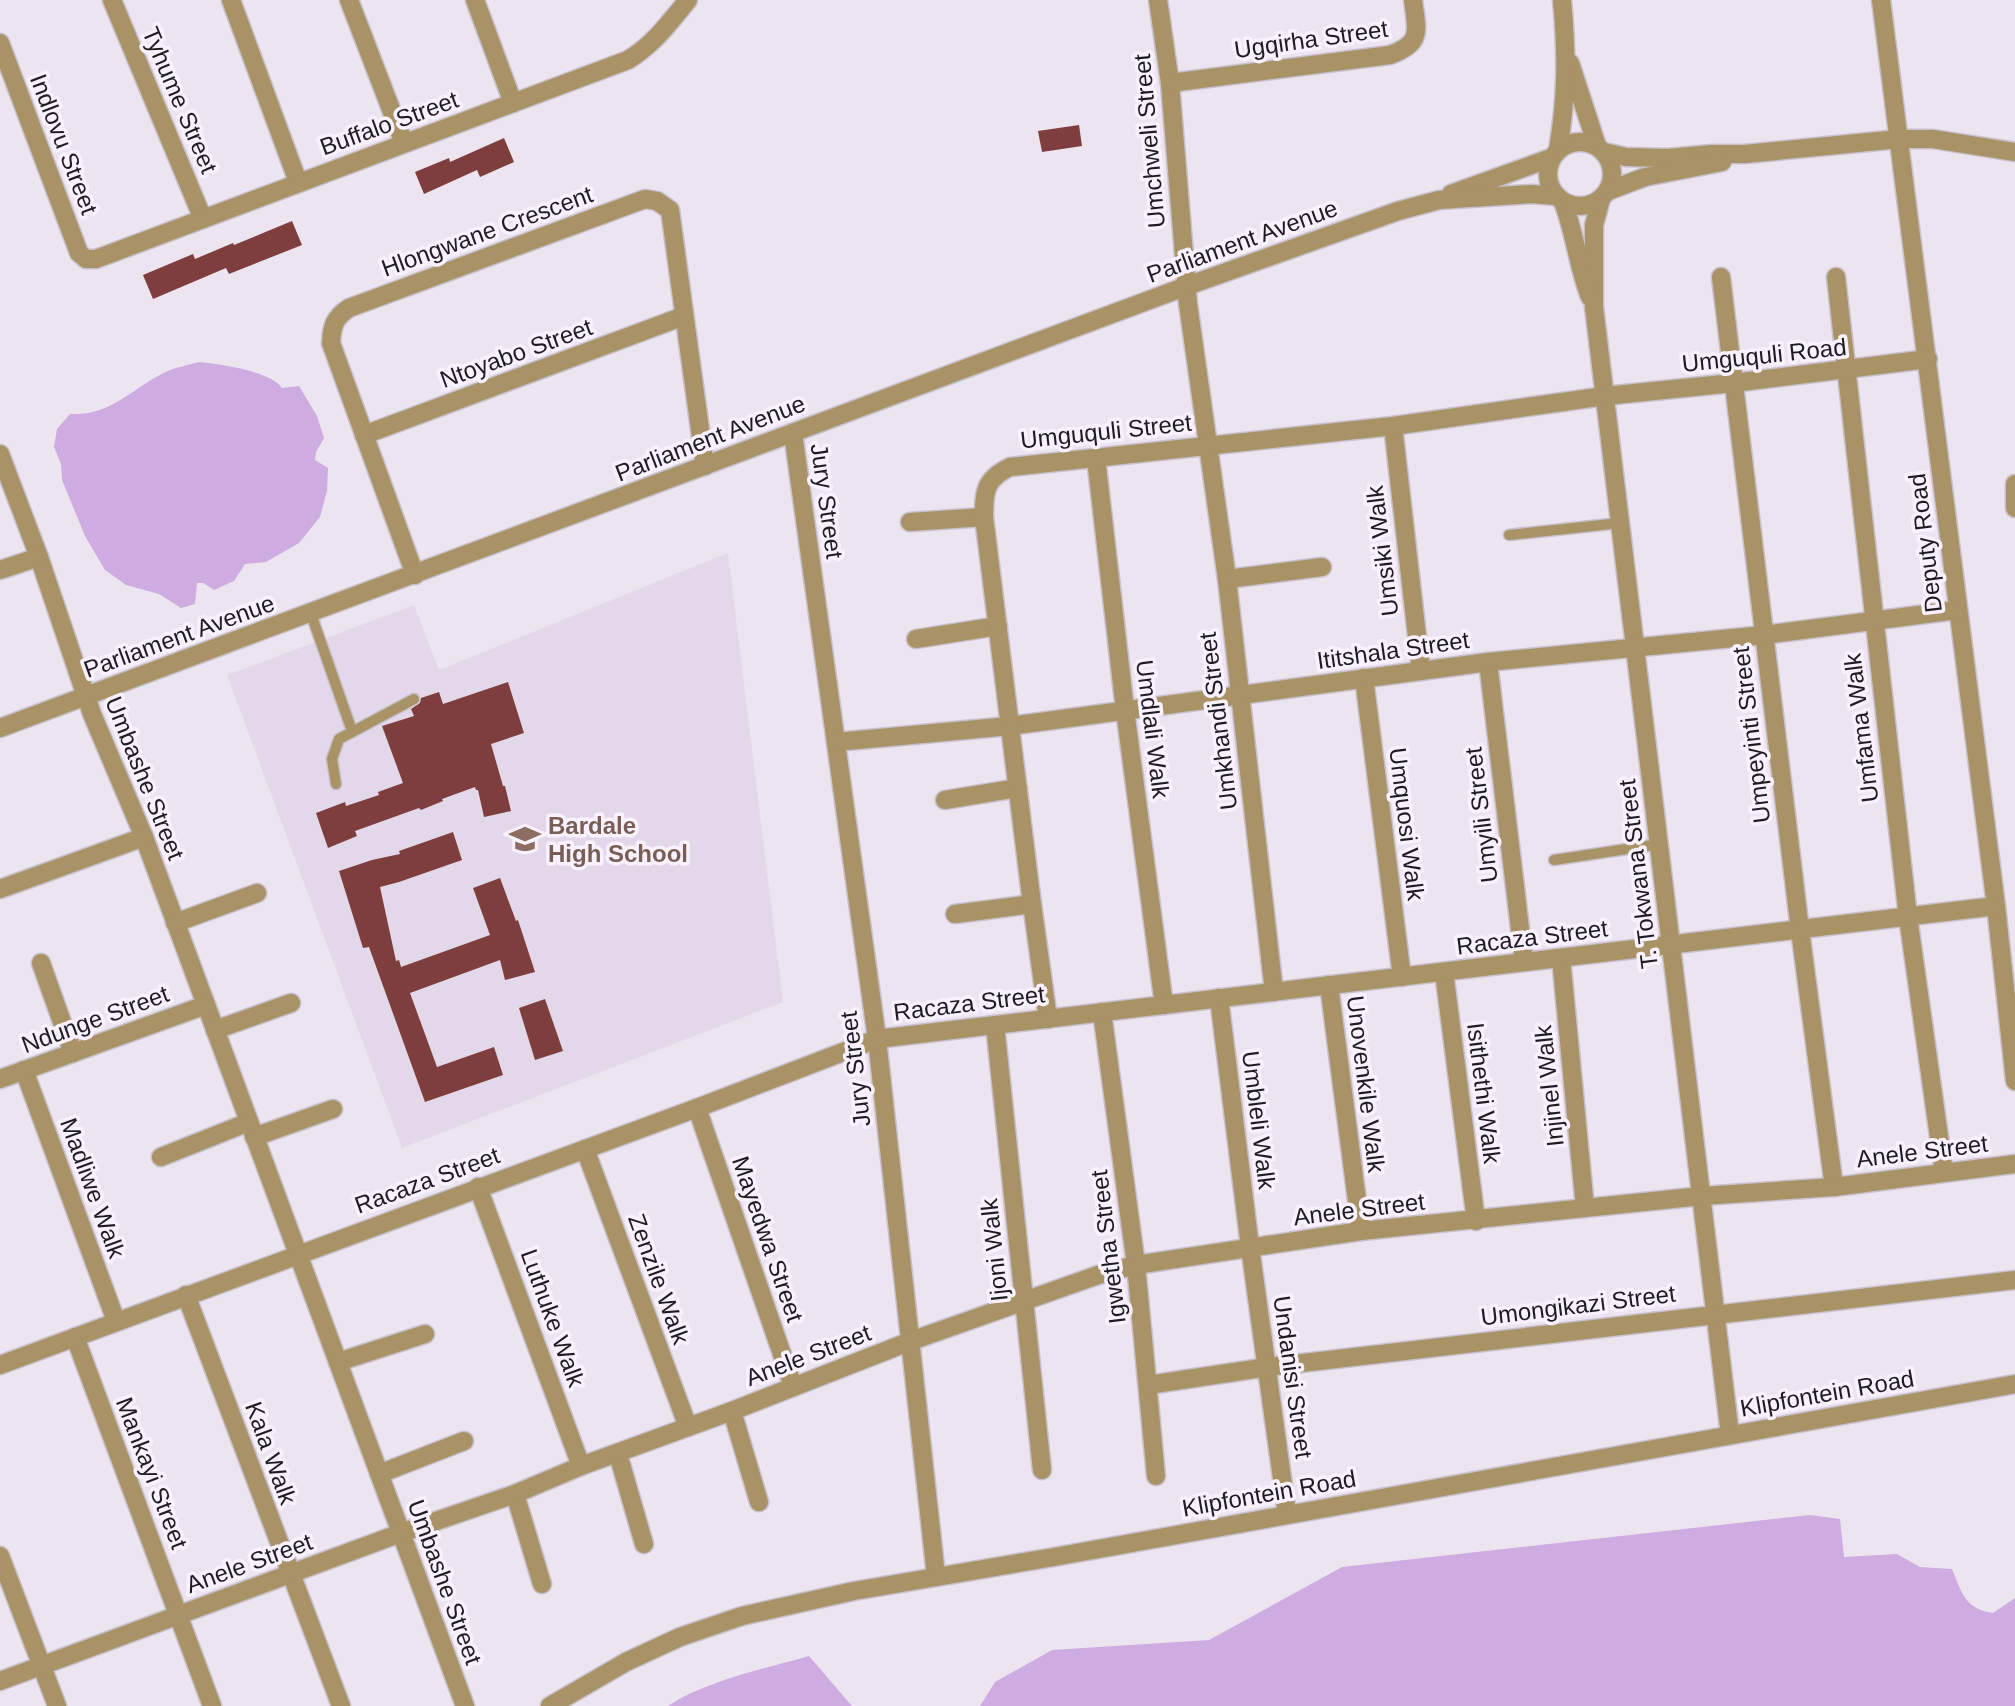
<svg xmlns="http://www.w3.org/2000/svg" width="2015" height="1706" viewBox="0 0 2015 1706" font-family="Helvetica,sans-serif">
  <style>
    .built { fill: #e3d8e9 }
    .green { fill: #ceace1 }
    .building { fill: #7f3e3e }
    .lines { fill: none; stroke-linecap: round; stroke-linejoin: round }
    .service-casing { stroke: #c7c1cb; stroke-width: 13 }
    .minor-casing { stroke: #c7c1cb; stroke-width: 21 }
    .tertiary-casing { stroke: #c7c1cb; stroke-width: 21 }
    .service { stroke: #a99265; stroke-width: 10 }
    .minor { stroke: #a99265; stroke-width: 18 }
    .tertiary { stroke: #a99265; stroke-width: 18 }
    .labels { text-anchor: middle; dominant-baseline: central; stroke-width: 7; stroke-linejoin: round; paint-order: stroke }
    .street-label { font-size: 24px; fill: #1e1c20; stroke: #f9f2fe }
    .education-label { font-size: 24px; font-weight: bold; fill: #785e54; stroke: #f9f2fe; text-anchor: start }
  </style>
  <rect width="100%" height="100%" fill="#ece5f0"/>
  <polygon class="built" points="728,553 783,1002 402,1148 227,675 414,605 439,670"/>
  <g class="green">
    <path d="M 199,362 C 219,364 271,371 282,388 L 299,386 L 317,416 L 324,438 L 316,452 L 315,460 L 328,468 L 327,491 L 320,517 L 299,543 L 266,562 L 245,564 L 234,581 L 214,590 L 203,583 L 197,583 L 195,604 L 181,608 L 159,594 L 126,585 L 105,570 L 85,536 L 62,480 L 61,464 L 54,447 L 57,429 L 70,414 C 113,416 132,387 168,371 C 177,367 189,365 199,362 Z"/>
    <path d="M 1810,1515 L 1840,1519 L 1844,1557 L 1897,1554 L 1920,1567 L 1952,1569 C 1962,1593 1965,1609 1993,1613 L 2015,1598 L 2015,1706 L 980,1706 L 995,1682 L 1052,1650 L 1209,1640 L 1342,1567 Z"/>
    <path d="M 809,1656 L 852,1706 L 668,1706 C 707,1680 765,1669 809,1656 Z"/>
  </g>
  <g class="building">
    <polygon points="1079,125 1082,146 1042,152 1038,131"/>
    <polygon points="504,138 514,162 480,177 477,170 424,194 415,172 449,158 450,162"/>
    <polygon points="292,221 302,245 229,274 226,268 153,299 143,275 193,254 195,259 233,243 234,245"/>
    <polygon points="508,682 524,733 491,744 503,786 505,786 511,811 484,817 478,790 476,790 475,787 442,799 443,801 421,810 419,808 355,831 357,836 328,848 316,813 345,802 346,806 379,795 378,792 403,783 382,726 414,716 411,709 420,703 421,698 439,692 443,704"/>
    <polygon points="453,832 462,860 399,882 380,887 396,961 399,960 401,967 490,935 473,888 500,878 516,921 518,920 535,972 505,980 500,960 410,993 437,1067 494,1047 503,1075 425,1102 369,947 363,948 339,871 372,860 400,854 399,851"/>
    <polygon points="545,999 563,1051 535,1060 519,1008"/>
  </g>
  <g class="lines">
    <defs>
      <g id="service">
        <polyline points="1509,535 1620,523"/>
        <polyline points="311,614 352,731"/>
        <polyline points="336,784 332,759 339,739 414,699"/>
        <polyline points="1554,860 1660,844"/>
      </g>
      <g id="minor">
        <polyline points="112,0 203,219"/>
        <polyline points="231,0 298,182"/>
        <polyline points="349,0 404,143"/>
        <polyline points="475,0 513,103"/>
        <polyline points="1158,0 1170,83 1188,304 1227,579 1274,992"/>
        <polyline points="1881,0 1996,906 2015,1081"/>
        <path d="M 0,43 L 79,253 L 86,259 L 96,259 L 628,60 C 654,44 669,23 688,0"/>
        <path d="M 1170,83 L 1390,55 C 1423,43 1417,31 1413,0"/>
        <polyline points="1601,199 1594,225 1594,307 1730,1435"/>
        <path d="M 1563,202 C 1575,233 1578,267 1590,297"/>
        <polyline points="1721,277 1800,930 1834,1187"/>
        <polyline points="1836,277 1908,917 1944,1172"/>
        <polyline points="1393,426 1421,671"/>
        <polyline points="793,433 877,1039 936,1576"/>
        <polyline points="364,435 684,316"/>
        <polyline points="0,454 39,557 92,714 144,837 465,1706"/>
        <polyline points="1096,458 1125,710 1164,1005"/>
        <polyline points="2015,484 2015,508"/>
        <polyline points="910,522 984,517"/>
        <polyline points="0,570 39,557"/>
        <path d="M 415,575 L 331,343 C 332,326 334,318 349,308 L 645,199 L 657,201 L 670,210 L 705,466"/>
        <polyline points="1227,579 1322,567"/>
        <polyline points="916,639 998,626"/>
        <polyline points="1488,662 1524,962"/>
        <polyline points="1364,678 1402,977"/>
        <polyline points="836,742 1010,726 1488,662 1764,635 1957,610"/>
        <polyline points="945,800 1018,788"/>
        <polyline points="0,889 144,837"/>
        <polyline points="955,914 1032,904"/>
        <polyline points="175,923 257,893"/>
        <polyline points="1561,958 1585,1208"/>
        <polyline points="41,963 73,1053"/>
        <polyline points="1444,972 1476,1221"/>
        <polyline points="1329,985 1361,1231"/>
        <polyline points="1219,998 1250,1247 1287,1514"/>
        <polyline points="1102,1012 1136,1265 1156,1476"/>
        <path d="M 1048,1019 L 1032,904 L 984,517 C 984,491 985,479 1010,467 L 1393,426 L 1605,396 L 1733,383 L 1928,359"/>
        <polyline points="995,1025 1042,1470"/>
        <polyline points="215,1030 291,1003"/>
        <polyline points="24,1070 116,1321"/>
        <polyline points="0,1079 206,1005"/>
        <polyline points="697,1108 793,1386"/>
        <polyline points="254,1137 333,1109"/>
        <polyline points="585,1149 688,1427"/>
        <polyline points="161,1157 249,1122"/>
        <polyline points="478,1187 581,1466"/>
        <polyline points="186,1295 341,1706"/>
        <polyline points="75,1337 212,1706"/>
        <polyline points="338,1362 425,1334"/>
        <polyline points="0,1365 697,1108 877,1039 1996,906"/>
        <polyline points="1148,1385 1268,1367 2015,1280"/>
        <polyline points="732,1411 759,1502"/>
        <polyline points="618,1454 644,1544"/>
        <polyline points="379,1474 464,1441"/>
        <polyline points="515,1494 542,1584"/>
        <polyline points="0,1556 57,1706"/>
        <polyline points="0,1681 401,1533 515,1494 581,1466 732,1411 911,1341 1098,1275 1136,1265 1361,1231 1702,1196 1834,1187 2015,1164"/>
      </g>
      <g id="tertiary">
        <polyline points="1570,63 1597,146"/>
        <circle cx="1580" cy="174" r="32"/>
        <path d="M 1558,150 C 1567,96 1567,54 1562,0"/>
        <polyline points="1604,152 1626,157 1668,158 1712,154 1745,154 1899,139 1933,139 2015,152"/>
        <polyline points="1608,191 1645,177 1722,162"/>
        <polyline points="1451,194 1551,158"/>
        <polyline points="0,728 1187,286 1398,211 1439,200 1532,194 1556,196"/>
        <polyline points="550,1706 626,1662 680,1637 742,1616 854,1591 1054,1557 2015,1384"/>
      </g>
    </defs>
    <use href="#service" class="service-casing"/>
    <use href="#minor" class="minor-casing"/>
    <use href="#tertiary" class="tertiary-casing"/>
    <use href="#service" class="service"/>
    <use href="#minor" class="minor"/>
    <use href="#tertiary" class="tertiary"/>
  </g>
  <defs>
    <symbol id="school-bare" viewBox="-9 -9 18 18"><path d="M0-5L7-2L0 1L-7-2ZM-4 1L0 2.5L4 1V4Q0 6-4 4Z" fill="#8d6e63" stroke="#f9f2fe" stroke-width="2.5" paint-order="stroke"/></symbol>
  </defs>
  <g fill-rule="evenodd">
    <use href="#school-bare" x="503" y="817" width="44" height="44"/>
  </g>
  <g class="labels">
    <g class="street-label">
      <text transform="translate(1311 39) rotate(-8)">Ugqirha Street</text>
      <text transform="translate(180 100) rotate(67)">Tyhume Street</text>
      <text transform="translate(389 123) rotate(-20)">Buffalo Street</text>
      <text transform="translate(1149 141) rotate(-95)">Umchweli Street</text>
      <text transform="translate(64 144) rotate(69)">Indlovu Street</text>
      <text transform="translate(487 231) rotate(-20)">Hlongwane Crescent</text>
      <text transform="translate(1242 241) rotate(-20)">Parliament Avenue</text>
      <text transform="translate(516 353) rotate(-20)">Ntoyabo Street</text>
      <text transform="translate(1764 355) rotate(-6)">Umguquli Road</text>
      <text transform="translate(1106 431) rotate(-6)">Umguquli Street</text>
      <text transform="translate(710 438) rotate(-21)">Parliament Avenue</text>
      <text transform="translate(827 501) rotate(82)">Jury Street</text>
      <text transform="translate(1925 543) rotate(-97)">Deputy Road</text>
      <text transform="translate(1382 551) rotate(-97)">Umsiki Walk</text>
      <text transform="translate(179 636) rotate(-20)">Parliament Avenue</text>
      <text transform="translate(1393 650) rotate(-8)">Ititshala Street</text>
      <text transform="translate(1218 721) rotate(-97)">Umkhandi Street</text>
      <text transform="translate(1861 728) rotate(-97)">Umfama Walk</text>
      <text transform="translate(1153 729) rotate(83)">Umdlali Walk</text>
      <text transform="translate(1751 735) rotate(-97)">Umpeyinti Street</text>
      <text transform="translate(145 778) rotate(68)">Umbashe Street</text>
      <text transform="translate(1481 815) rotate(-97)">Umyili Street</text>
      <text transform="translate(1407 824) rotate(83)">Umquosi Walk</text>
      <text transform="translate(1638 874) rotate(-97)">T. Tokwana Street</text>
      <text transform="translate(1532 937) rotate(-7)">Racaza Street</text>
      <text transform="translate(969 1003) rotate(-7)">Racaza Street</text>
      <text transform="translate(95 1019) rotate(-20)">Ndunge Street</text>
      <text transform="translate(855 1069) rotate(-97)">Jury Street</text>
      <text transform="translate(1366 1084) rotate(83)">Unovenkile Walk</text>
      <text transform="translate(1549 1086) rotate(-96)">Injinel Walk</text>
      <text transform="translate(1484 1093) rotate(83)">Isithethi Walk</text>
      <text transform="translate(1259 1120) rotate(83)">Umbleli Walk</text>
      <text transform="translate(1922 1151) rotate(-7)">Anele Street</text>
      <text transform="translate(427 1180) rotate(-20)">Racaza Street</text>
      <text transform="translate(93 1188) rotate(70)">Madliwe Walk</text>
      <text transform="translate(1359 1209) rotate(-7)">Anele Street</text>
      <text transform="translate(768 1239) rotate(71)">Mayedwa Street</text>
      <text transform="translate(1108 1247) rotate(-97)">Igwetha Street</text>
      <text transform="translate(994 1250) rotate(-96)">Ijoni Walk</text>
      <text transform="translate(659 1279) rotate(70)">Zenzile Walk</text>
      <text transform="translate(1578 1305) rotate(-7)">Umongikazi Street</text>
      <text transform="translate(553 1318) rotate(70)">Luthuke Walk</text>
      <text transform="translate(808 1355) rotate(-21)">Anele Street</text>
      <text transform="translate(1293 1377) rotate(82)">Undanisi Street</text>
      <text transform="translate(1827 1393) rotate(-10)">Klipfontein Road</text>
      <text transform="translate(271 1453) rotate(70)">Kala Walk</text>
      <text transform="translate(152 1473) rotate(69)">Mankayi Street</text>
      <text transform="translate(1269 1493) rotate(-10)">Klipfontein Road</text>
      <text transform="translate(249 1563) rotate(-20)">Anele Street</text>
      <text transform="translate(445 1582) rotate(70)">Umbashe Street</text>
    </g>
    <g class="education-label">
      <text x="548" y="825">Bardale<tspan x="548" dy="28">High School</tspan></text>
    </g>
  </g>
</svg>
